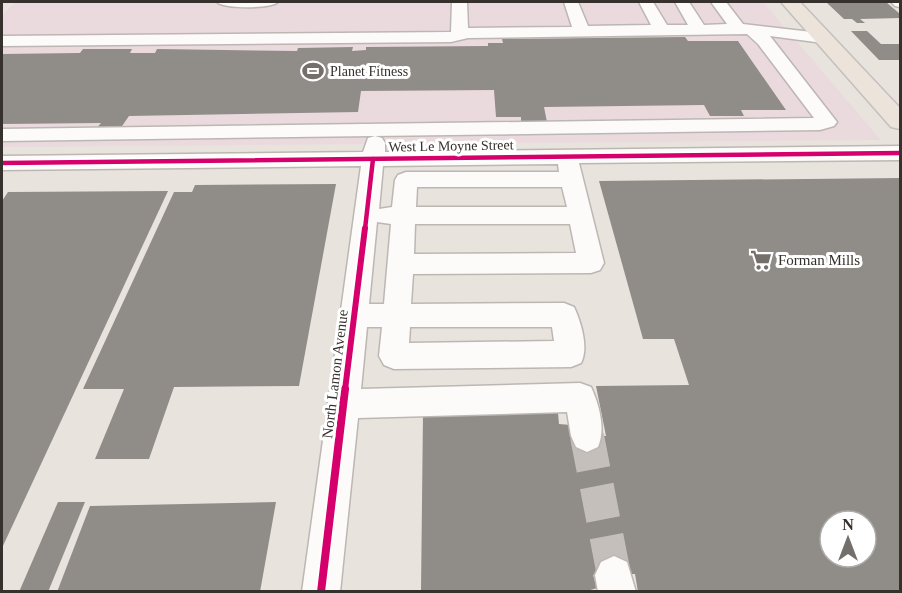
<svg xmlns="http://www.w3.org/2000/svg" width="902" height="593" viewBox="0 0 902 593" font-family="Georgia,serif">
  <style>
    .commercial { fill: #eadade }
    .building { fill: #908c88; fill-rule: evenodd }
    .lines { fill: none; stroke-linecap: round; stroke-linejoin: round }
    .minor-tunnel { stroke: #c5bfbb; stroke-width: 34; stroke-dasharray: 34 17; stroke-linecap: butt }
    .minor-casing { stroke: #bcb7b3; stroke-width: 3 }
    .major-casing { stroke: #c3c0bd; stroke-width: 3 }
    .minor { fill: #fcfbfa; fill-rule: evenodd }
    .major { fill: #ece3db; fill-rule: evenodd }
    .cycleway-far2-casing { stroke: #fff; stroke-width: 8 }
    .cycleway-far1-casing { stroke: #fff; stroke-width: 10 }
    .cycleway-casing { stroke: #fff; stroke-width: 11 }
    .cycleway-far2 { stroke: #d6006c; stroke-width: 4.5 }
    .cycleway-far1 { stroke: #d6006c; stroke-width: 6 }
    .cycleway { stroke: #d6006c; stroke-width: 8 }
    .labels { text-anchor: middle; dominant-baseline: central; stroke-width: 6; stroke-linejoin: round; paint-order: stroke }
    .far-poi-label { font-size: 14px; fill: #36312d; stroke: #fff; text-anchor: start }
    .far-street-label { font-size: 14px; fill: #36312d; stroke: #fff }
    .poi-label { font-size: 15px; fill: #36312d; stroke: #fff; text-anchor: start }
    .street-label { font-size: 15px; fill: #36312d; stroke: #fff }
  </style>
  <rect width="100%" height="100%" fill="#e9e3de"/>
  <polygon class="commercial" points="16,2 763,2 881,140 2,147 2,15"/>
  <g class="building">
    <polygon points="826,2 886,2 900,14 900,18 860,19 865,23 857,23 852,19 844,19"/>
    <polygon points="851,31 867,31 881,44 900,44 900,60 879,60"/>
    <polygon points="685,37 688,41 738,41 786,110 741,110 744,116 710,116 704,105 544,107 547,122 521,122 521,117 496,117 494,90 361,91 358,112 129,116 120,129 96,129 101,123 2,124 2,54 80,53 83,49 132,49 130,53 155,53 157,49 297,51 298,48 353,47 352,51 366,50 366,47 488,46 488,43 503,43 502,39"/>
    <path d="M 900,178 L 900,592 L 638,592 L 635,574 L 593,575 L 597,588 L 584,592 L 421,592 L 423,414 L 558,413 L 559,424 L 571,425 L 573,436 L 606,436 L 596,386 L 689,385 L 674,339 L 643,339 L 599,181 ZM 830,521 L 866,521 L 866,557 L 830,557 Z"/>
    <polygon points="336,184 299,386 174,387 149,459 95,459 124,389 83,389 174,192 192,192 195,185"/>
    <polygon points="168,191 2,548 2,201 8,192"/>
    <polygon points="58,502 85,502 48,592 19,592"/>
    <polygon points="276,502 260,592 57,592 90,506"/>
  </g>
  <g class="lines">
    <polyline class="minor-tunnel" points="587,436 614,575"/>
    <defs>
      <g id="minor">
        <path d="M 217,2 L 278,2 C 271,9 224,9 217,2 Z"/>
        <polygon points="452,2 467,2 468,28 572,27 564,2 578,2 588,26 651,25 639,2 653,2 667,25 688,25 675,2 689,2 704,25 727,24 711,2 726,2 743,24 829,34 831,38 829,42 823,43 770,36 837,122 834,126 820,130 2,141 2,129 814,118 758,44 747,34 468,38 451,42 2,46 2,36 451,32"/>
        <polygon points="891,2 900,2 900,7 895,6"/>
        <path d="M 375,136 L 382,138 L 385,143 L 385,152 L 900,146 L 900,160 L 579,163 L 604,263 L 600,270 L 591,273 L 413,274 L 411,304 L 564,303 L 574,307 C 581,322 589,348 581,363 L 571,367 L 394,369 L 384,365 L 379,356 L 382,327 L 367,327 L 361,389 L 580,383 L 591,387 C 599,404 606,429 598,447 L 587,452 L 576,447 L 571,436 L 567,412 L 358,418 L 340,592 L 302,592 L 361,166 L 2,170 L 2,156 L 363,152 L 368,138 ZM 558,164 L 559,172 L 406,172 L 398,175 L 395,180 L 392,207 L 379,209 L 383,166 ZM 417,187 L 562,187 L 567,207 L 416,207 ZM 377,222 L 391,224 L 384,304 L 369,304 ZM 415,224 L 570,224 L 576,253 L 414,254 ZM 410,327 L 552,327 L 554,341 L 409,343 Z"/>
        <polygon points="614,556 627,562 636,592 598,592 595,575 601,562"/>
      </g>
      <polygon id="major" points="781,2 800,2 900,108 900,129 891,127"/>
    </defs>
    <use href="#minor" class="minor-casing"/>
    <use href="#major" class="major-casing"/>
    <use href="#minor" class="minor"/>
    <use href="#major" class="major"/>
    <defs>
      <g id="cycleway-far2">
        <polyline points="2,163 900,153"/>
        <polyline points="365,229 373,159"/>
      </g>
      <polyline id="cycleway-far1" points="345,390 365,228"/>
      <polyline id="cycleway" points="321,592 345,389"/>
    </defs>
    <use href="#cycleway-far2" class="cycleway-far2-casing"/>
    <use href="#cycleway-far1" class="cycleway-far1-casing"/>
    <use href="#cycleway" class="cycleway-casing"/>
    <use href="#cycleway-far2" class="cycleway-far2"/>
    <use href="#cycleway-far1" class="cycleway-far1"/>
    <use href="#cycleway" class="cycleway"/>
  </g>
  <defs>
    <symbol id="stadium-bare" viewBox="-9 -9 18 18"><path d="M0-5a6.5 5 0 1 0 0 10a6.5 5 0 1 0 0-10ZM-3.5-1.8h7v3.6h-7Z" fill="#756f6b" stroke="#fff" stroke-width="2.5" paint-order="stroke"/></symbol>
    <symbol id="supermarket-bare" viewBox="-9 -9 18 18"><path d="M-6-5.5h2.5l.6 2H6L4.5 2H-2.5L-4.4-4H-6ZM-1.5 3.2a1.3 1.3 0 1 0 .1 0ZM3 3.2a1.3 1.3 0 1 0 .1 0Z" fill="#756f6b" stroke="#fff" stroke-width="2.5" paint-order="stroke"/></symbol>
  </defs>
  <g fill-rule="evenodd">
    <use href="#stadium-bare" x="298" y="56" width="30" height="30"/>
    <use href="#supermarket-bare" x="746" y="245" width="30" height="30"/>
  </g>
  <g class="labels">
    <g class="far-poi-label">
      <text x="330" y="71">Planet Fitness</text>
    </g>
    <g class="far-street-label">
      <text transform="translate(451 146) rotate(-1)">West Le Moyne Street</text>
    </g>
    <g class="poi-label">
      <text x="778" y="260">Forman Mills</text>
    </g>
    <g class="street-label">
      <text transform="translate(335 374) rotate(-83)">North Lamon Avenue</text>
    </g>
  </g>
  <rect width="902" height="593" fill="none" stroke="#36312d" stroke-width="6"/>
  <g transform="translate(848 539)"><circle r="28" fill="#ffffff" stroke="#afadab" stroke-width="1.5"/>
  <path d="M0-4.5L10 22L0 15L-10 22Z" fill="#756f6b"/>
  <text y="-9" font-size="16" font-weight="bold" text-anchor="middle" fill="#36312d">N</text>
  </g>
</svg>
